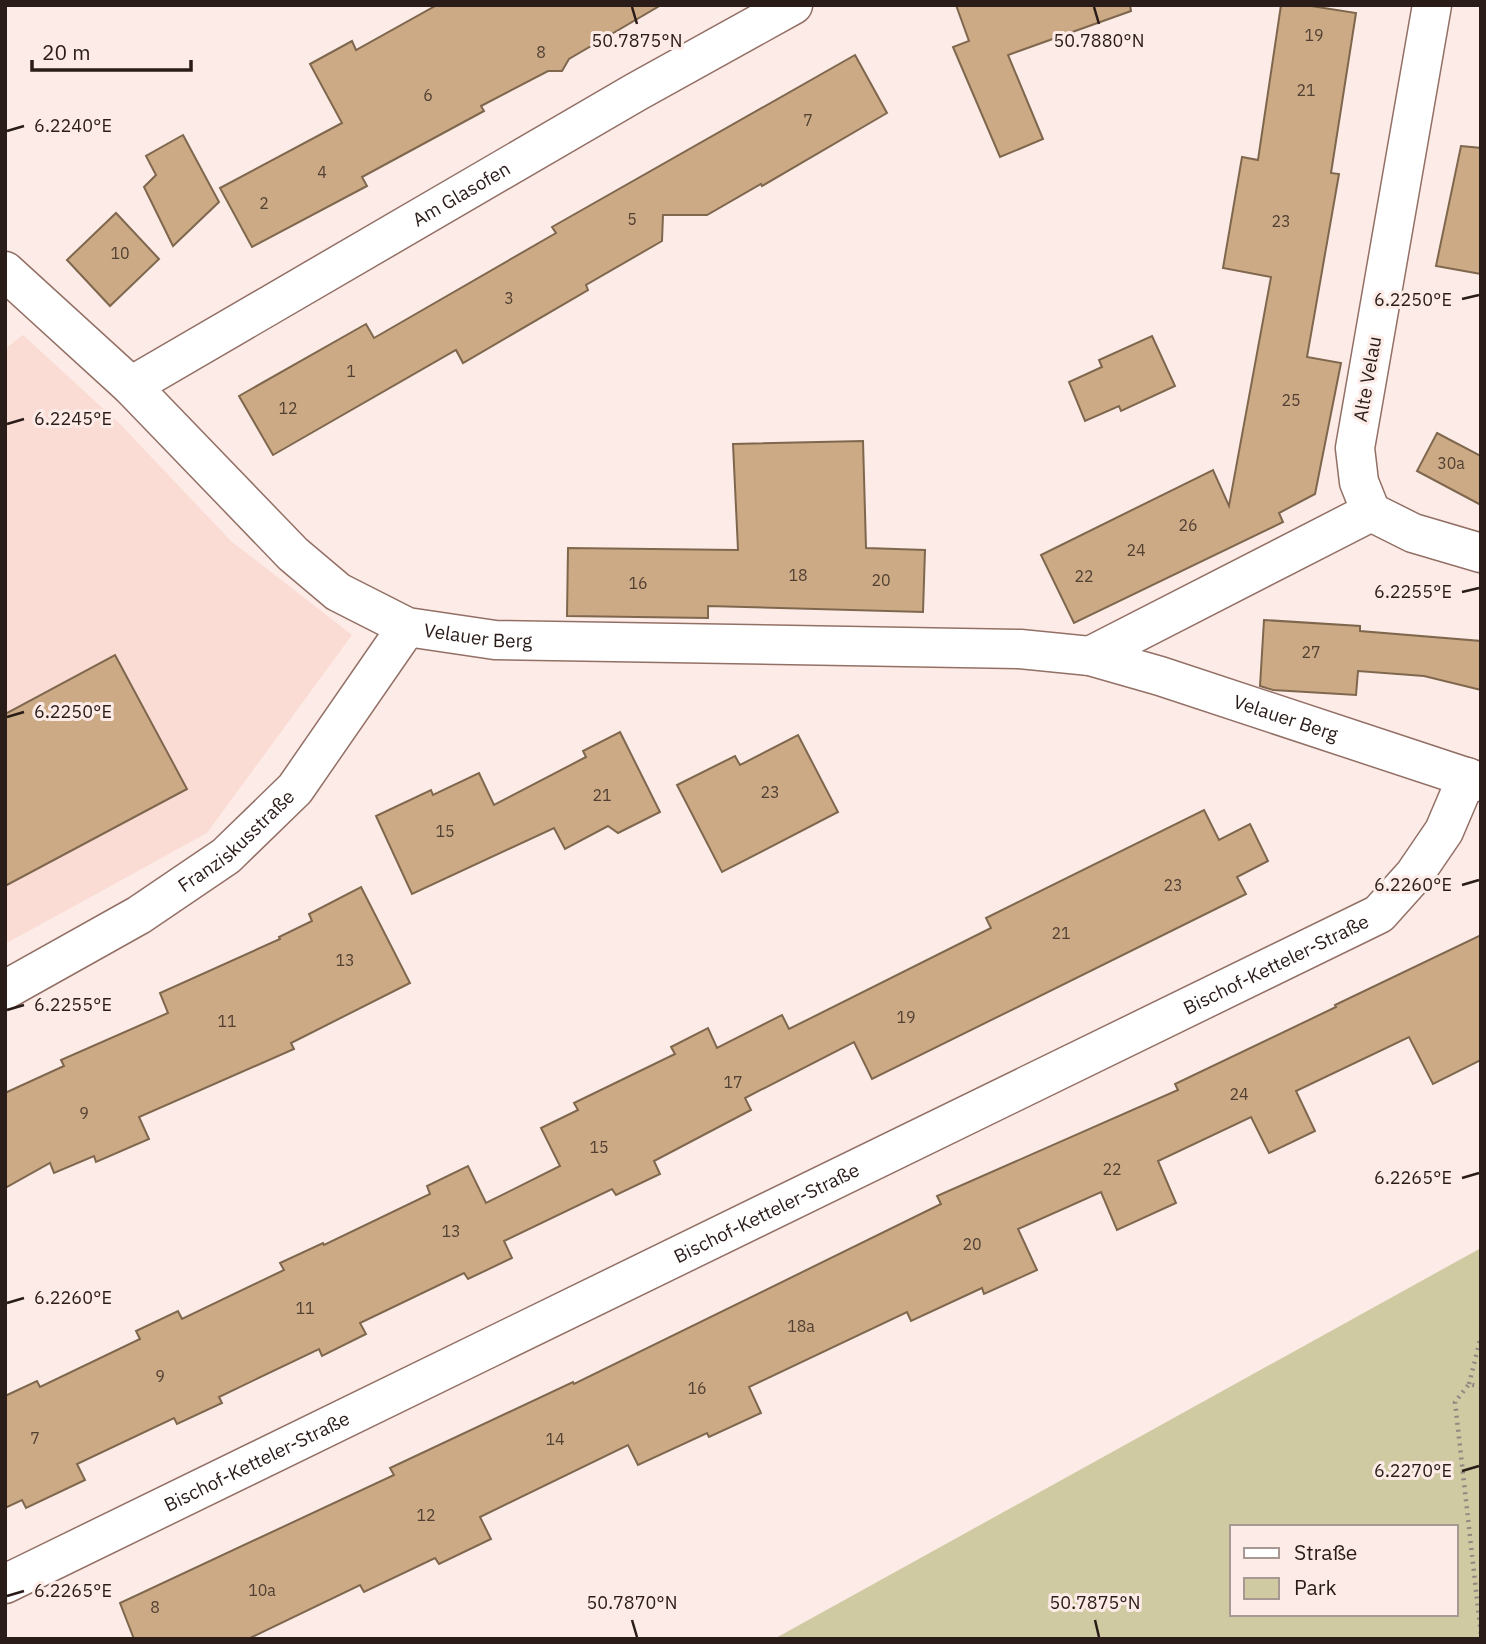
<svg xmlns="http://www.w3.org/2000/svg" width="1486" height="1644" viewBox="0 0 1486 1644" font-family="'IBM Plex Sans',sans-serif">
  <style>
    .built { fill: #fadcd4 }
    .green { fill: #cfcaa2; fill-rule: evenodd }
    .building { fill: #ccaa85; stroke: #7f674e; stroke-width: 2 }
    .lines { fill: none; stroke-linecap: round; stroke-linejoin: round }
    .street-casing { stroke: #937066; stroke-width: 41 }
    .path { stroke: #958681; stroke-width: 4.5; stroke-dasharray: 2 5; stroke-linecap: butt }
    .street { stroke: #fff; stroke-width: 38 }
    .ticks { fill: none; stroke: #2a1c18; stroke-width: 2.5 }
    .labels { text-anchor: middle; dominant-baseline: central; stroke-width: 6; stroke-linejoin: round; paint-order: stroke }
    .number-label { font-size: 16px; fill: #524033 }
    .street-label { font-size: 19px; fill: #2a1c18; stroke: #fcebe6 }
    .ticks-label { font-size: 18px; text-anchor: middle; fill: #2a1c18; stroke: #fcebe6; stroke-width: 6; stroke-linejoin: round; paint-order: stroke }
  </style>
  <rect width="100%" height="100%" fill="#fcebe6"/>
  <polygon class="built" points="23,335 121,425 231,541 352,635 207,833 5,944 5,349"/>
  <path class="green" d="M 1481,1248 L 1481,1639 L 774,1639 ZM 1232,1527 L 1456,1527 L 1456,1614 L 1232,1614 Z"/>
  <g class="building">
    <polygon points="437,5 661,5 569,59 562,71 548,71 481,106 484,111 362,177 367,186 252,247 220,188 342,123 310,64 352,41 356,50"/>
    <polygon points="956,5 1130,5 1131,11 1008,55 1043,139 1000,157 953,47 969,41"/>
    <polygon points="1281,5 1305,5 1356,13 1331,173 1339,174 1307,357 1341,363 1315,494 1279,513 1283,522 1074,623 1041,555 1213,470 1229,506 1271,277 1223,268 1242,157 1258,160"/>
    <polygon points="855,55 887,113 762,186 761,184 707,215 663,215 662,241 586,285 588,290 463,363 456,350 273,455 239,396 366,324 374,338 556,233 552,227"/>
    <polygon points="183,135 219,202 173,246 144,187 156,175 146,156"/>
    <polygon points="1461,146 1481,148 1481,274 1436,266"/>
    <polygon points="116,213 159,259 110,306 67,260"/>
    <polygon points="1152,336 1175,386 1121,411 1119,406 1085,421 1069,382 1102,367 1099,360"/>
    <polygon points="1437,433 1481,456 1481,505 1417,471"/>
    <polygon points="863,441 866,548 925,550 923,612 708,606 708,618 567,616 568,548 738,550 733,444"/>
    <polygon points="1264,620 1360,626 1360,631 1481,641 1481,690 1424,676 1358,671 1356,695 1273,690 1260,686"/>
    <polygon points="115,655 187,789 5,886 5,714"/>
    <polygon points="620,732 660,812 618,833 608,826 565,849 554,828 412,894 376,816 431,790 433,795 479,773 494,805 586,757 583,751"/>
    <polygon points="798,735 838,812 722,872 677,785 735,756 740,765"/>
    <polygon points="1204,810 1219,840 1250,824 1268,861 1237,877 1246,894 872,1079 854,1042 745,1098 751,1110 654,1161 660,1174 616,1195 612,1189 504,1241 512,1258 468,1279 464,1273 360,1323 366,1334 322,1356 319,1349 219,1397 222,1403 177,1424 174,1418 77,1464 85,1480 26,1508 22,1500 5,1508 5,1396 37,1381 40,1387 140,1339 136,1331 178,1311 182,1319 284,1270 280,1263 323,1243 324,1245 430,1194 427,1186 468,1166 486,1203 560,1166 541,1128 578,1110 574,1103 675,1054 671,1047 708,1028 717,1048 782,1015 789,1029 991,928 986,918"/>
    <polygon points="361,887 410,983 291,1043 294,1049 139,1117 149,1139 96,1162 94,1156 54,1173 50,1163 5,1188 5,1093 64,1066 61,1060 168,1013 160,993 280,939 279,937 312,921 309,914"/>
    <polygon points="1481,935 1481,1060 1433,1084 1409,1037 1296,1091 1315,1131 1269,1153 1251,1117 1158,1161 1176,1203 1117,1230 1101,1192 1018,1229 1037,1270 984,1294 982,1288 911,1321 907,1312 749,1387 761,1413 709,1437 707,1433 638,1465 628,1445 480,1517 491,1539 439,1564 435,1558 364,1592 360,1585 248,1639 134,1639 120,1603 394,1475 390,1468 573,1382 574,1384 941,1204 937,1196 1178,1090 1175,1084 1336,1007 1335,1005"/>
  </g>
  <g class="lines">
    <defs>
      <g id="street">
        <polyline points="1432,5 1355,448 1359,482 1371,512 1413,533 1481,553"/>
        <path id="s1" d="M 5,271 L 131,386 L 293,554 L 338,592 L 407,627 L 495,640 L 1020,649 L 1090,656 L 1160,676 L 1481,782"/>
        <path id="s2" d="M 131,386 L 636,92 L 793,5"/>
        <polyline points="1090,656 1371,512"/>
        <path id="s3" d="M 5,990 L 139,915 L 226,856 L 295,789 L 407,627"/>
        <path id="s4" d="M 5,1584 L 1379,914 L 1414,875 L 1444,831 L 1467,777"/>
      </g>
    </defs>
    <use href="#street" class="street-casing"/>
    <g class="path">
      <polyline points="1469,1384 1481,1336"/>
      <polyline points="1481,1387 1469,1384 1455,1402 1481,1635"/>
    </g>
    <use href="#street" class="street"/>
  </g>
  <path class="ticks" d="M 632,7 L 637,24M 1094,7 L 1099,24M 7,131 L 24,126M 1462,299 L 1479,295M 7,424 L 24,419M 1462,592 L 1479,588M 7,717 L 24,712M 1462,885 L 1479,880M 7,1010 L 24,1005M 1462,1178 L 1479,1173M 7,1303 L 24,1298M 1462,1471 L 1479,1466M 7,1596 L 24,1591M 632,1620 L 637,1637M 1095,1620 L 1099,1637"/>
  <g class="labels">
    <g class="number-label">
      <text x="1314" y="35">19</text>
      <text x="541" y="52">8</text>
      <text x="1306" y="90">21</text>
      <text x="428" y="95">6</text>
      <text x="808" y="120">7</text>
      <text x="322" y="172">4</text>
      <text x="264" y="203">2</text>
      <text x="632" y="219">5</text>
      <text x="1281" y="221">23</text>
      <text x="120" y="253">10</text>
      <text x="509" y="298">3</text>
      <text x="351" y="371">1</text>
      <text x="1291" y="400">25</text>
      <text x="288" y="408">12</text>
      <text x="1451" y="463">30a</text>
      <text x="1188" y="525">26</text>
      <text x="1136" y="550">24</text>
      <text x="798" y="575">18</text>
      <text x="1084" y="576">22</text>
      <text x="881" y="580">20</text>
      <text x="638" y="583">16</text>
      <text x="1311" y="652">27</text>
      <text x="770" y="792">23</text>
      <text x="602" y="795">21</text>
      <text x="445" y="831">15</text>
      <text x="1173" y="885">23</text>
      <text x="1061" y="933">21</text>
      <text x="345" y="960">13</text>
      <text x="906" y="1017">19</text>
      <text x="227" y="1021">11</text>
      <text x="733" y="1082">17</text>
      <text x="1239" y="1094">24</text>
      <text x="84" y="1113">9</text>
      <text x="599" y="1147">15</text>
      <text x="1112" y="1169">22</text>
      <text x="451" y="1231">13</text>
      <text x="972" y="1244">20</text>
      <text x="305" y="1308">11</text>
      <text x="801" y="1326">18a</text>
      <text x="160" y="1376">9</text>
      <text x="697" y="1388">16</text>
      <text x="35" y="1438">7</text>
      <text x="555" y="1439">14</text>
      <text x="426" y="1515">12</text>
      <text x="262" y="1590">10a</text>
      <text x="155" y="1607">8</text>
    </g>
    <g class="street-label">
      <text stroke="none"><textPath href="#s2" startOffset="382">Am Glasofen</textPath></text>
      <text transform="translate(1367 379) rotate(-80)">Alte Velau</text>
      <text stroke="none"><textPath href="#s1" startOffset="612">Velauer Berg</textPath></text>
      <text stroke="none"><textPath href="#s1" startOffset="1430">Velauer Berg</textPath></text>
      <text stroke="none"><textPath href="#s3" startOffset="276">Franziskusstraße</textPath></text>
      <text stroke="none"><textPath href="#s4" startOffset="1414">Bischof-Ketteler-Straße</textPath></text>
      <text stroke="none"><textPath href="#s4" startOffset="847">Bischof-Ketteler-Straße</textPath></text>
      <text stroke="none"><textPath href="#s4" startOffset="280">Bischof-Ketteler-Straße</textPath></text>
    </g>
  </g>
  <g class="ticks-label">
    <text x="637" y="47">50.7875°N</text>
    <text x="1099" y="47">50.7880°N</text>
    <text x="73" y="132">6.2240°E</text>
    <text x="1413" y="306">6.2250°E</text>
    <text x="73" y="425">6.2245°E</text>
    <text x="1413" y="598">6.2255°E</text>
    <text x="73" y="718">6.2250°E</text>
    <text x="1413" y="891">6.2260°E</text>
    <text x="73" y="1011">6.2255°E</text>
    <text x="1413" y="1184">6.2265°E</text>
    <text x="73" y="1304">6.2260°E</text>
    <text x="1413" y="1477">6.2270°E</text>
    <text x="73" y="1597">6.2265°E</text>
    <text x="632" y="1609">50.7870°N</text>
    <text x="1095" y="1609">50.7875°N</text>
  </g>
  <rect width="1486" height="1644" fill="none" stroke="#2a1c18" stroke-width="14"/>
  <rect x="1230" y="1525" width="228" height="91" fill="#fcebe6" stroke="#a89894" stroke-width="2"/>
  <rect x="1244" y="1548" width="35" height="10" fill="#ffffff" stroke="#a89894" stroke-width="2"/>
  <text x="1294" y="1560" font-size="21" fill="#2a1c18">Straße</text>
  <rect x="1244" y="1578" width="35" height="21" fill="#cfcaa2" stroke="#a89894" stroke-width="2"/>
  <text x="1294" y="1595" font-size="21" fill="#2a1c18">Park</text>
  <path d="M32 60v10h159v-10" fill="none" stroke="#2a1c18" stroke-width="3.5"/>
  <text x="42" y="60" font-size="21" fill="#2a1c18" stroke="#fcebe6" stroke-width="5" paint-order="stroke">20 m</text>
</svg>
